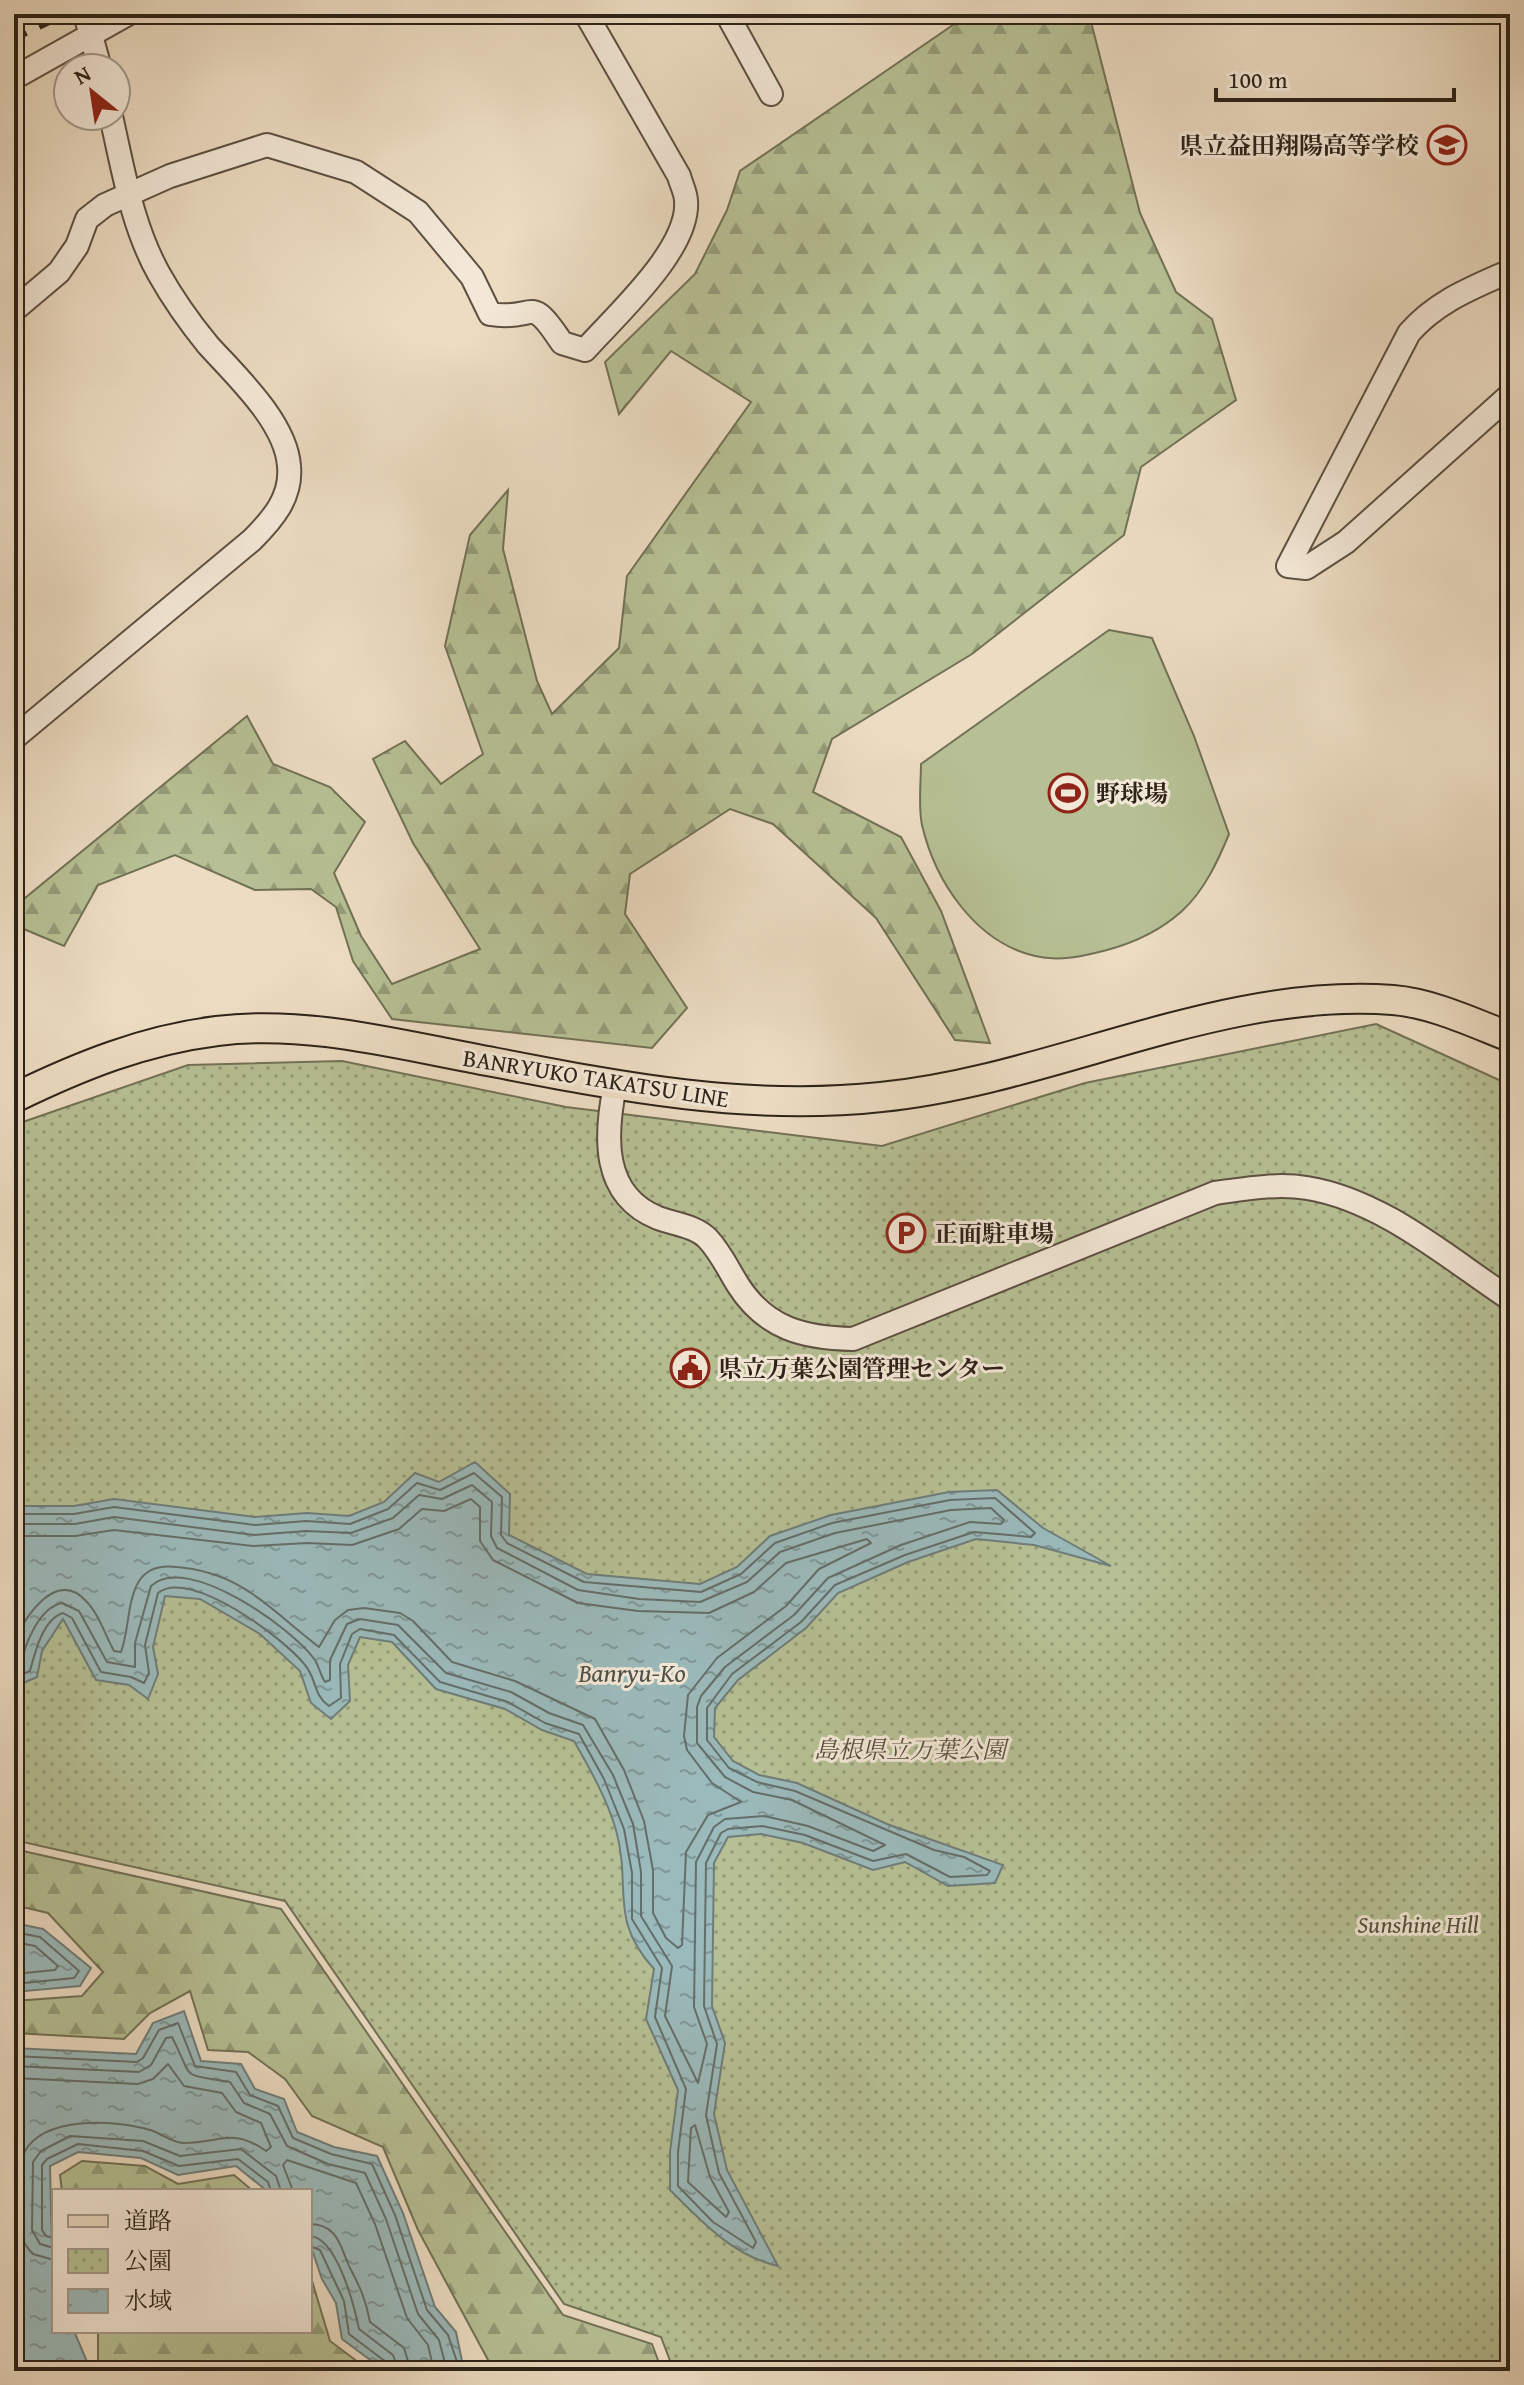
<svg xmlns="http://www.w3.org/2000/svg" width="1524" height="2385" viewBox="0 0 1524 2385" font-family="'Gentium Book Plus','Noto Serif JP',serif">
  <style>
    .grass { fill: #b6c094; stroke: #727156; stroke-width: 2 }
    .forest { fill: url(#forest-firs); stroke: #727156; stroke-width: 2 }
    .park { fill: url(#park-dots); stroke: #727156; stroke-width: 2 }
    .water { fill: url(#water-ripples); stroke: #6f7d7a; stroke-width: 2 }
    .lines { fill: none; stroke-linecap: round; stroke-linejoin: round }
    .shore { stroke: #646e6a; stroke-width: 2 }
    .minor-casing { stroke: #5d5042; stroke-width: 26 }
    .major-casing { stroke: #2d2218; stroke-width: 32 }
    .minor { stroke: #f3e8d7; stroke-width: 22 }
    .major { stroke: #ecdcc2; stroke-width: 28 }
    .rail { stroke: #2d2218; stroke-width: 5; stroke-dasharray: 14 14; stroke-linecap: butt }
    .labels { text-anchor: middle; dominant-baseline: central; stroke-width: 6; stroke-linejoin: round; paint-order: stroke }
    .poi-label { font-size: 24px; font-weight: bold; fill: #2d2218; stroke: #f3e8d7; text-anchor: start }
    .street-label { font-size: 24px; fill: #2d2218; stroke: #f3e8d7 }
    .park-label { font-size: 24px; font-style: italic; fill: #56513d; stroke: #f3e8d7 }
    .water-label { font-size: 26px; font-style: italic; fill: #4e5049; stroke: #f3e8d7 }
  </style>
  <defs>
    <pattern id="forest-firs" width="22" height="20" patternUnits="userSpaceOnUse" patternTransform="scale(2)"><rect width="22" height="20" fill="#b6c094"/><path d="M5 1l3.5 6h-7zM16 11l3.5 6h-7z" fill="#949c78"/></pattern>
    <pattern id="park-dots" width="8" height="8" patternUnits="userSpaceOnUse" patternTransform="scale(2)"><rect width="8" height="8" fill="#b6c094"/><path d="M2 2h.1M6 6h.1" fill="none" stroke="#949c78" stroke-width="1.8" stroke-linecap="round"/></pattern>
    <pattern id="water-ripples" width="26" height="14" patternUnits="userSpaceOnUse" patternTransform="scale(2)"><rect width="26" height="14" fill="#9bbabb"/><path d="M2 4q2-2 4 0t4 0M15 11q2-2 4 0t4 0" fill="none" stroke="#7f9797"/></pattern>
  </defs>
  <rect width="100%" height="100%" fill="#ecdcc2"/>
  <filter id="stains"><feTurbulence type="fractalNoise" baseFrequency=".0025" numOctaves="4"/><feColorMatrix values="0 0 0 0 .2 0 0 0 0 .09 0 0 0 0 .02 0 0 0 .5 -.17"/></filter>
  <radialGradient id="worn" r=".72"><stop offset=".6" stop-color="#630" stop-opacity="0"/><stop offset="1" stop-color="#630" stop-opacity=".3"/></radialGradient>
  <path class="grass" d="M 1109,630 L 1152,638 L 1194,736 L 1229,834 C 1218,861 1204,891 1182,911 C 1161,930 1133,943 1107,950 C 1084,956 1059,962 1035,956 C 975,942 935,881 922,825 C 918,806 921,783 921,764 Z"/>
  <g class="forest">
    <polygon points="969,14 1089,14 1140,213 1176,292 1212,319 1236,400 1141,467 1124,535 972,654 832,739 813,792 901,837 941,911 990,1043 955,1040 876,918 773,824 730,809 630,874 625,914 687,1008 652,1048 392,1019 353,961 336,907 311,889 255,890 175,855 98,885 64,946 19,927 14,931 14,907 247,716 273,764 330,787 365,822 334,873 361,936 392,984 480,949 413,843 373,759 405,741 441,784 483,754 445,646 470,535 508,490 503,549 537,681 552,714 619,648 627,576 751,402 671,351 619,414 605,362 695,274 727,210 740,171"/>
    <polygon points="14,1849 281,1909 563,2315 652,2344 662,2371 494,2371 418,2230 383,2147 312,2116 285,2079 248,2052 208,2050 190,1991 150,2013 124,2039 14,2033 14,2001 82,1996 103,1972 48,1913 14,1905"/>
    <polygon points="82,2161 145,2166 178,2184 234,2175 253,2191 62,2191 60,2175"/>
    <polygon points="310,2274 330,2341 370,2371 98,2371 98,2331 310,2331"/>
  </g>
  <polygon class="park" points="1376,1024 1510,1085 1510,2371 674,2371 661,2337 564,2304 285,1901 14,1840 14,1125 188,1065 342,1061 566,1107 882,1146 1085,1083"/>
  <g class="water">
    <path d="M 475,1462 L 510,1494 L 509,1535 L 587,1574 L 700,1584 L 737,1567 L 770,1536 L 831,1515 L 949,1492 L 997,1490 L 1043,1528 L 1111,1566 L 1034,1545 L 976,1539 L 908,1562 L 838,1593 L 806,1628 L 738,1680 L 715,1708 L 714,1737 L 733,1761 L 759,1775 L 797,1783 L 887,1824 L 1003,1865 L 995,1883 L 948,1886 L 905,1862 L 873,1870 L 803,1843 L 761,1834 L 728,1837 L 714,1863 L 712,2006 L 725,2043 L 714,2114 L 727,2170 L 778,2266 C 733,2256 701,2221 670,2190 L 670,2152 L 678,2090 L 646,2019 L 654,1969 C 608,1918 632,1889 616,1830 C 607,1799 590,1769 574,1741 L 542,1730 L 505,1709 L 436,1689 L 392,1642 L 360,1637 L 348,1665 L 350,1701 L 331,1719 L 311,1703 L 300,1671 L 260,1634 L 200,1599 L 165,1596 L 153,1647 L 158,1674 L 148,1699 L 129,1685 L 96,1680 L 63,1619 L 42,1651 L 37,1677 L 14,1687 L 14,1506 L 74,1506 L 114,1499 L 255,1517 L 307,1513 L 349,1516 L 384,1502 L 415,1473 L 439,1482 Z"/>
    <polygon points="14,1923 43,1929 91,1968 80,1986 14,1992"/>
    <polygon points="184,2011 201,2061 241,2064 255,2089 284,2099 297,2132 334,2147 377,2156 403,2213 435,2307 456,2332 462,2361 470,2371 385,2371 342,2339 336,2303 322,2279 310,2244 310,2191 267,2191 236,2166 178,2175 141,2158 78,2152 50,2166 54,2331 74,2331 88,2364 86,2371 14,2371 14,2048 136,2054 153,2023"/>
  </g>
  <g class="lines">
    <g class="shore">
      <path d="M 14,1514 L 74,1514 L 114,1507 L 255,1525 L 306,1521 L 350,1524 L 388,1509 L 417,1483 L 440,1490 L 474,1473 L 502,1497 L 501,1535 L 507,1543 L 584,1582 L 701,1592 L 741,1574 L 775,1543 L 832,1523 L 950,1500 L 995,1498 L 1035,1533 L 1031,1537 L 974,1532 L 905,1555 L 835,1585 L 801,1622 L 732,1674 L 707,1708 L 707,1740 L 729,1768 L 757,1782 L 795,1791 L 934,1850 L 964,1857 L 990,1871 L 987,1875 L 950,1877 L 906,1854 L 873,1861 L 805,1835 L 762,1826 L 728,1829 L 721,1833 L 706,1863 L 704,2006 L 717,2044 L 706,2115 L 719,2173 L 756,2242 L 753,2248 L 713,2222 L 678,2186 L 678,2152 L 686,2089 L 655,2017 L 662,1968 L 632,1919 L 632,1873 L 624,1829 L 604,1779 L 579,1734 L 545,1723 L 508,1702 L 440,1682 L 394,1635 L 360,1629 L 352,1634 L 340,1664 L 341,1698 L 329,1706 C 313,1695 317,1679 305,1665 C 285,1639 189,1567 158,1593 L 145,1645 L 149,1673 L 144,1683 L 131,1677 L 101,1672 L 72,1618 L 63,1613 C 43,1619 35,1652 30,1671 L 14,1678"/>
      <path d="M 14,1524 L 75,1524 L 114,1517 L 254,1535 L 306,1531 L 351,1533 L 393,1518 L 419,1495 L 442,1499 L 472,1485 L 492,1502 L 491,1536 L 497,1548 L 578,1590 L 639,1599 L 700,1602 L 747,1582 L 780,1552 L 835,1533 L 951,1510 L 991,1508 L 1004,1520 L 1001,1524 L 970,1522 L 901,1545 L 828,1578 L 794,1615 L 725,1667 L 701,1696 L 697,1707 L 697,1743 L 725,1777 L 753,1792 L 792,1800 L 885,1845 L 873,1851 L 808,1826 L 764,1816 L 725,1819 L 714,1827 L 696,1862 L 694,2007 L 707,2044 L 698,2083 L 665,2016 L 672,1966 L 641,1916 L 641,1872 L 633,1824 L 613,1775 L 583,1725 L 549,1713 L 511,1692 L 446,1673 L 398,1625 L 360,1619 L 347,1624 L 330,1660 L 330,1680 L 325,1682 C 321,1676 319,1667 315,1660 C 293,1629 187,1552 151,1586 L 135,1643 L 135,1667 L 107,1662 L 79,1611 L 62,1603 C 39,1608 26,1642 21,1663 L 14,1667"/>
      <path d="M 14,1536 L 75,1536 L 114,1530 L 253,1546 L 307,1543 L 352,1545 L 399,1529 L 422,1509 L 444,1511 L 471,1499 L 480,1507 L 480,1541 L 493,1560 L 578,1603 L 638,1611 L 709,1613 L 754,1592 L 786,1563 L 867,1539 L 871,1543 L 819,1569 L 786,1606 L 717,1658 L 688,1695 L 684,1736 L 687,1750 L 712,1783 L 741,1802 L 708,1815 L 686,1852 L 682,1945 L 678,1948 L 666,1938 L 653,1913 L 653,1870 L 644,1821 L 624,1770 L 595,1719 L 515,1681 L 452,1662 L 413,1621 L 400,1613 L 364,1608 L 348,1610 L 335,1620 L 319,1647 C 270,1610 244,1573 177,1567 C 162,1565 148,1567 139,1581 C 127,1601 129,1631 121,1652 L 114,1651 C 105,1635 99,1614 86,1601 C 56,1568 25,1617 14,1642"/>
      <polyline points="14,1932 40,1937 79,1971 74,1978 14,1984"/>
      <polyline points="14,1942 35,1946 58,1966 55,1970 14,1974"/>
      <polyline points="14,2056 137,2062 143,2058 159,2030 178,2023 195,2066 236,2072 250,2095 278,2106 293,2138 331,2154 372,2164 395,2215 427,2310 448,2335 460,2371"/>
      <path d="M 14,2066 L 139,2072 L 151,2065 L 166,2038 L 172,2037 C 195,2082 178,2073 230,2082 L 244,2103 L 270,2114 L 287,2146 L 328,2164 L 365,2173 L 386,2219 L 418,2314 L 439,2340 L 447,2371"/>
      <path d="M 14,2078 L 138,2084 L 153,2079 L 168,2064 L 184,2086 L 222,2093 L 236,2112 L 261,2123 L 271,2147 L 266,2151 C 232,2127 220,2143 184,2143 C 172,2143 161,2133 150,2130 C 116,2120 43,2115 24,2153 C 17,2165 20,2182 20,2196 C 19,2217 16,2238 33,2254 L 54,2260"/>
      <polygon points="695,2125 710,2177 729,2212 726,2217 688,2182 691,2128"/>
      <polyline points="293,2191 283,2165 287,2160 356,2183 375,2224 407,2318 428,2345 434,2371"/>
      <path d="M 310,2224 C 339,2225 340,2247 350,2268 C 360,2287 366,2300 370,2322 L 404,2348 L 411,2371"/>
      <path d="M 310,2236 C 337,2238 354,2305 359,2329 L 393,2355 L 399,2371"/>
      <polyline points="54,2238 46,2236 42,2230 42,2165 47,2159 78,2144 143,2151 179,2166 238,2159 268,2182 271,2191"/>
      <polyline points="310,2246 320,2250 344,2301 349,2334 386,2362 389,2371"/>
      <polyline points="54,2248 40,2244 32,2230 33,2162 41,2151 70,2136 143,2141 180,2156 241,2149 276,2176 281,2191"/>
    </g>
    <defs>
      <g id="minor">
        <polyline points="85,14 100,68"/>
        <polyline points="727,14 771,94"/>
        <polyline points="14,78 128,14"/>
        <path d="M 1510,271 C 1472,288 1437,301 1409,333 L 1288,566 L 1306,568 L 1346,542 L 1510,395"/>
        <path d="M 14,310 L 59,272 L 77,246 L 87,219 L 105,205 L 170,176 L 267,145 L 356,172 L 418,212 L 472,277 L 490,314 C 537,322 528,291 562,343 L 585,350 C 616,315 690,249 686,201 C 686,193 681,184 679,176 L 586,14"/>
        <path d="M 14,738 L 252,540 C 273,519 292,497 289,466 C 286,422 236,376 208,345 C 190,323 173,299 159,274 C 132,226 123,169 111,116"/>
        <path d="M 615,1086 C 605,1135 601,1195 658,1218 C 674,1224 696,1226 708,1239 C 721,1253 728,1269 738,1285 C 766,1329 804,1338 853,1339 L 1215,1193 C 1245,1189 1276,1183 1307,1188 C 1382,1200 1448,1258 1510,1299"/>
      </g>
      <path id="major" d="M 14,1098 C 80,1066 144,1040 217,1031 C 304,1020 392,1043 477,1059 C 612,1085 742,1112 881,1097 C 1053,1080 1217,987 1393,1000 C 1432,1003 1474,1023 1510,1037"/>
    </defs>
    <use href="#minor" class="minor-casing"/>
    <use href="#major" class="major-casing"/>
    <use href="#minor" class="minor"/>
    <use href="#major" class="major"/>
    <polyline class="rail" points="14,39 68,14"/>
  </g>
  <defs>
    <symbol id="school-ring" viewBox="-11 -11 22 22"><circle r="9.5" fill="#f3e8d7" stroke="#8f2418" stroke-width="1.5"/><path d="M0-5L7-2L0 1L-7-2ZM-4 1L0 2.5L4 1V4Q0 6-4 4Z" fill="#8f2418"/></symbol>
    <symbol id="stadium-ring" viewBox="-11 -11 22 22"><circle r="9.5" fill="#f3e8d7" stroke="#8f2418" stroke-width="1.5"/><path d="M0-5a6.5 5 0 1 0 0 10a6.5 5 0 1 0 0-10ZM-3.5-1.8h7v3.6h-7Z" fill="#8f2418"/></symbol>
    <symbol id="parking-ring" viewBox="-11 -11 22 22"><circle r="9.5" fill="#f3e8d7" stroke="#8f2418" stroke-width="1.5"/><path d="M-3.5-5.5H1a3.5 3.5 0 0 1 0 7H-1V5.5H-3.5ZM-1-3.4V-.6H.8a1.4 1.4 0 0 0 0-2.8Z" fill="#8f2418"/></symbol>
    <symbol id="civic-ring" viewBox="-11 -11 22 22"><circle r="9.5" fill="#f3e8d7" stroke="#8f2418" stroke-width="1.5"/><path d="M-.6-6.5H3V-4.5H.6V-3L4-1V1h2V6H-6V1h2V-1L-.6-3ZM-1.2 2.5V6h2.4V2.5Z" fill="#8f2418"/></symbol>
  </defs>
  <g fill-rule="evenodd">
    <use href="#school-ring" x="1425" y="123" width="44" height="44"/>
    <use href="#stadium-ring" x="1046" y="771" width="44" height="44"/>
    <use href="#parking-ring" x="884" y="1211" width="44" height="44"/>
    <use href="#civic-ring" x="668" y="1346" width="44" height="44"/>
  </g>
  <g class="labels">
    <g class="poi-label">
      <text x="1419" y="145" text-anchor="end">県立益田翔陽高等学校</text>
      <text x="1096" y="793">野球場</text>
      <text x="934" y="1233">正面駐車場</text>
      <text x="718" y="1368">県立万葉公園管理センター</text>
    </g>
    <g class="street-label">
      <text transform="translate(596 1078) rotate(9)">BANRYUKO TAKATSU LINE</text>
    </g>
    <g class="park-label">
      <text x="910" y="1749">島根県立万葉公園</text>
      <text x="1418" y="1924">Sunshine Hill</text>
    </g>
    <g class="water-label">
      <text x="632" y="1672">Banryu-Ko</text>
    </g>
  </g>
  <rect width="1524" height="2385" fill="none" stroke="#ecdcc2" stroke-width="48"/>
  <rect x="16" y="16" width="1492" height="2353" fill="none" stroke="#2d2218" stroke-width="4"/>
  <rect x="24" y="24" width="1476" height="2337" fill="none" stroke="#2d2218" stroke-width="2"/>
  <rect x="52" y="2189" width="260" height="144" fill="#f3e8d7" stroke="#a4998b" stroke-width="2"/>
  <rect x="68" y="2215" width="40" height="12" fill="#ecdcc2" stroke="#a4998b" stroke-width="2"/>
  <text x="124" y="2229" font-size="24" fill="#2d2218">道路</text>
  <rect x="68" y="2249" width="40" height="24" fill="url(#park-dots)" stroke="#a4998b" stroke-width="2"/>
  <text x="124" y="2269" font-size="24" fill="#2d2218">公園</text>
  <rect x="68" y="2289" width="40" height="24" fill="url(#water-ripples)" stroke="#a4998b" stroke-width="2"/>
  <text x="124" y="2309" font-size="24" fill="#2d2218">水域</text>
  <g transform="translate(92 92) rotate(330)"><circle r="38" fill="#f3e8d7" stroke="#a4998b" stroke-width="2"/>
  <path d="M0-6L14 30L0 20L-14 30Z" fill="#8f2418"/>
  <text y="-12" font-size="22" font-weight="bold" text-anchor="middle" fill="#2d2218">N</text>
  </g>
  <path d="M1216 88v12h238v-12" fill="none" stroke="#2d2218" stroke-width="4"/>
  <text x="1228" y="88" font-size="24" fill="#2d2218" stroke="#f3e8d7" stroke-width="6" paint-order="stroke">100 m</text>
  <rect width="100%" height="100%" filter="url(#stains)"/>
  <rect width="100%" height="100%" fill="url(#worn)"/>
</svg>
